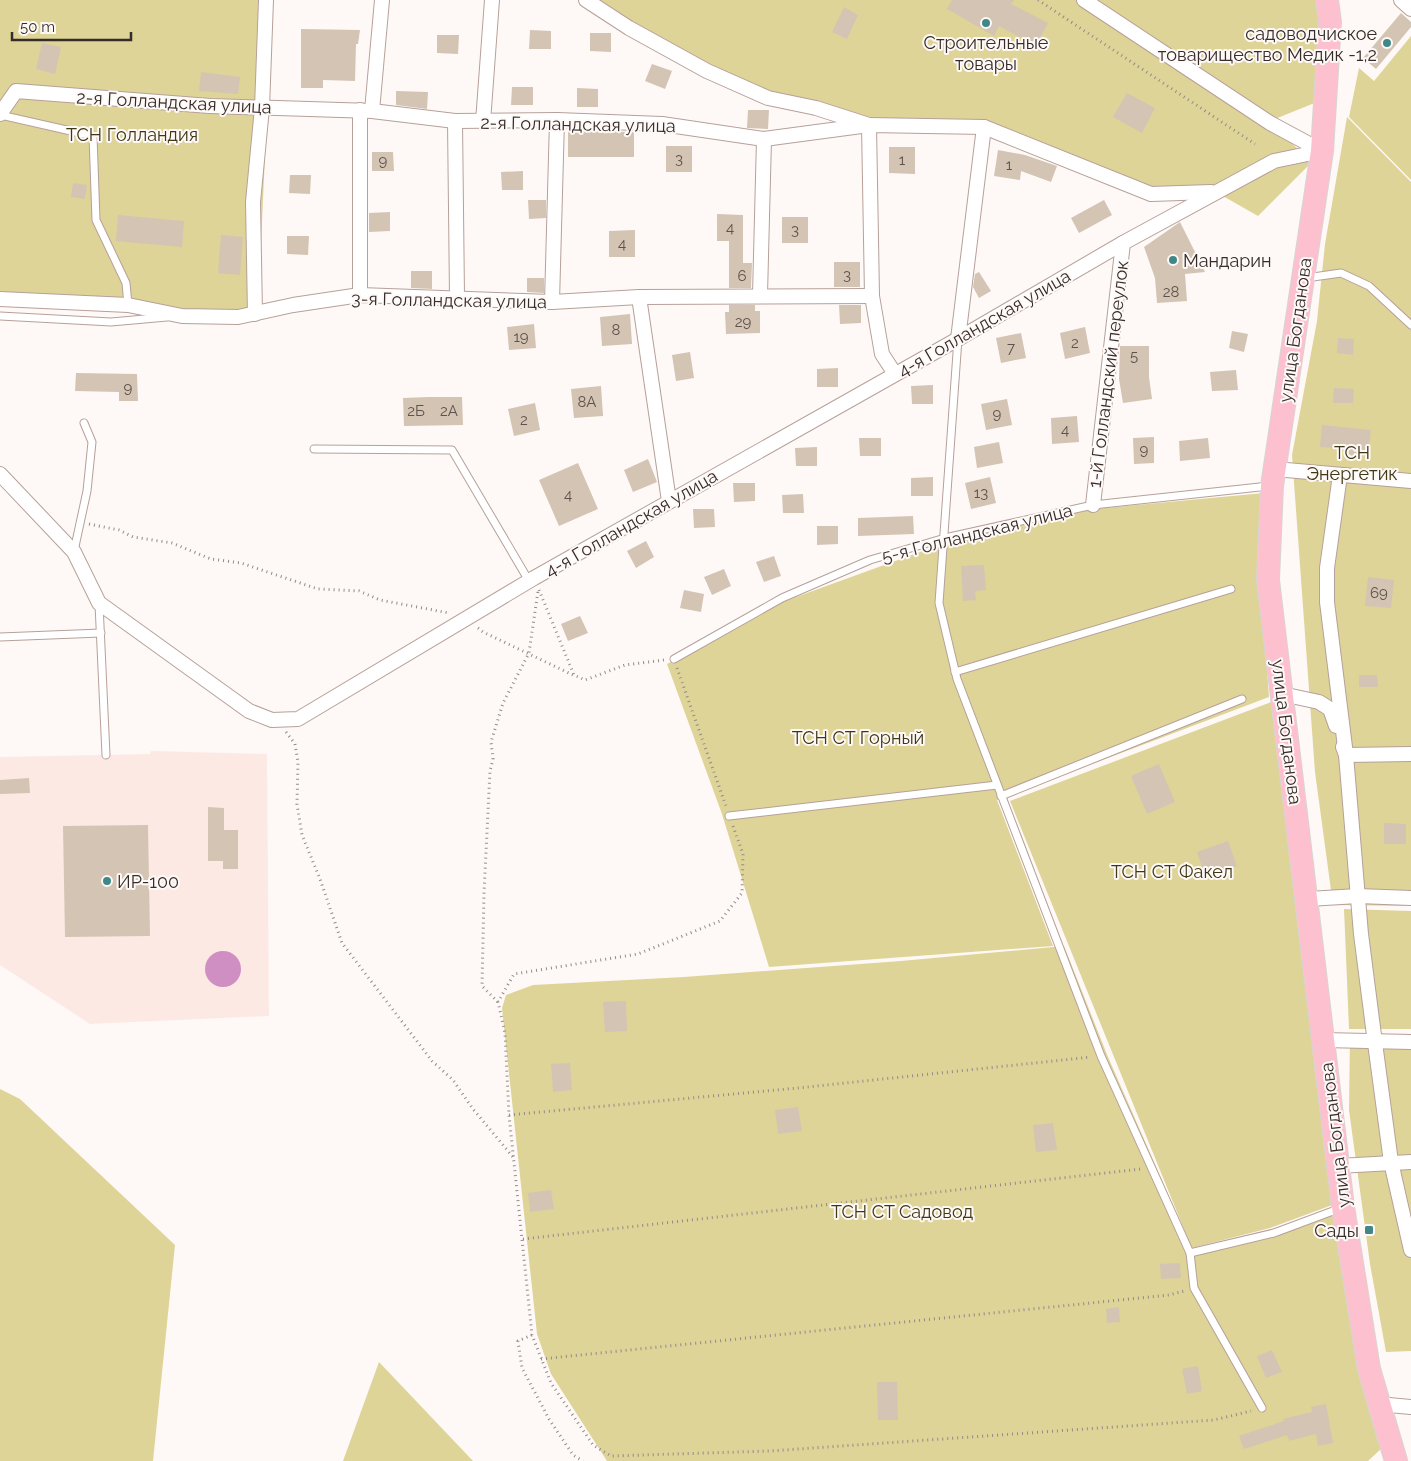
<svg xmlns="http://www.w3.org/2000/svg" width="1411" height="1461" viewBox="0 0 1411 1461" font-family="Raleway,sans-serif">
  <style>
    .built { fill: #fde9e3 }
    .green { fill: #ded498 }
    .water { fill: #cf8fc2 }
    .building { fill: #d4c4b3 }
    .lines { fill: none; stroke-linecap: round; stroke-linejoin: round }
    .service-casing { stroke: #b7a099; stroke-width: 9 }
    .minor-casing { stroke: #b7a099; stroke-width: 16 }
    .primary-casing { stroke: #d7d5d4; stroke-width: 24 }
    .path { stroke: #928b88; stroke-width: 3; stroke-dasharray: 1 4; stroke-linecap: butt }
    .service { stroke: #fff; stroke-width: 7 }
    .minor { stroke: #fff; stroke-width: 14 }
    .primary { stroke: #fdc0ce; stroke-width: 22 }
    .poi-dot { fill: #408887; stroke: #fef9f7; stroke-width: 2 }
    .labels { text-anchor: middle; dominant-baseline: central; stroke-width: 4; stroke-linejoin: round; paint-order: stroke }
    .number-label { font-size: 15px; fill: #5e534c }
    .poi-label { font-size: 18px; fill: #362d2a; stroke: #fef9f7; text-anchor: end }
    .street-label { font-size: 18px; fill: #362d2a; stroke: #fef9f7 }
    .park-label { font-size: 18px; fill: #3e3815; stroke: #fef9f7 }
  </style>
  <rect width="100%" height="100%" fill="#fef9f7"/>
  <polygon class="built" points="151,751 267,754 269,1016 90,1024 0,965 0,757 150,754"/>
  <g class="green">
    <polygon points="0,0 272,0 258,311 238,314 0,296"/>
    <polygon points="588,0 1078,0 1270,123 1312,162 1258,216 1214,191 1152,193 983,126 870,123 768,96"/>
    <polygon points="1083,0 1318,0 1322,30 1317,102 1270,121"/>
    <polygon points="1411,36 1411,180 1349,117 1359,68 1374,81"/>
    <polygon points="1347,117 1411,182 1411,906 1333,905 1315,772 1292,455 1317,321 1325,244"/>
    <polygon points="1264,493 1261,585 1269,697 997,800 1053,946 769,967 722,814 667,664 785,601 953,540 1094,509"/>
    <polygon points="1274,701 1335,1204 1270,1228 1192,1248 1195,1255 1274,1236 1339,1213 1383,1447 1368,1461 607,1461 551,1374 537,1334 502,1008 506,995 533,985 684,977 901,961 1064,946 1108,1057 1190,1244 1010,801"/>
    <polygon points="1344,909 1411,911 1411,1029 1349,1029"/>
    <polygon points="1350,1035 1411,1036 1411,1351 1386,1352 1370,1264 1349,1110"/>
    <polygon points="0,1089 20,1099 175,1245 153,1461 0,1461"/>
    <polygon points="379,1362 473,1461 343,1461"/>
  </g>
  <circle class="water" cx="223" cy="969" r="18"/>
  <g class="building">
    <polygon points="952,0 1014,0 1011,4 1048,23 1036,46 999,26 994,36 947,9"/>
    <polygon points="844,7 858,15 847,39 832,32"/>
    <polygon points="1401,13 1411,22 1411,27 1376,69 1363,58"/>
    <polygon points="301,29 360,30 358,44 356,44 355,81 323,80 323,88 301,88"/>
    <polygon points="530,30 551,31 551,49 529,49"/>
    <polygon points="590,33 611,33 611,52 590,51"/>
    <polygon points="437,35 459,35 458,54 437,53"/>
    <polygon points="42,43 61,47 55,74 36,69"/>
    <polygon points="652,64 672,71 665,89 645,81"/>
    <polygon points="201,72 240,77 238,94 199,91"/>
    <polygon points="512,87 533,87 533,105 511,105"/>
    <polygon points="577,88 598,89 598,107 577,107"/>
    <polygon points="396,91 428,92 427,109 396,105"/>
    <polygon points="1127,93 1155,108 1142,133 1113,117"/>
    <polygon points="748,110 769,110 768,129 747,128"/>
    <polygon points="568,131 634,132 634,157 568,157"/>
    <rect x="666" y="146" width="26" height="26"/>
    <polygon points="889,147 915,147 915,174 889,173"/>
    <polygon points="998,150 1025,155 1057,166 1051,182 1021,171 1020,180 994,176"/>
    <polygon points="372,152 393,152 394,171 372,171"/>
    <polygon points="523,171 523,190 502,190 501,172"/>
    <polygon points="290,175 311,175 310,194 289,193"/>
    <polygon points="73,183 87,185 85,199 71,197"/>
    <polygon points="528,200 546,200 546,218 529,219"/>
    <polygon points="1104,200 1112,215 1079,233 1071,218"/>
    <polygon points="390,212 390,231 369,232 369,213"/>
    <polygon points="717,214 743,215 743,263 752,263 751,288 729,288 729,241 717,241"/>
    <polygon points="118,215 184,221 182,247 116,241"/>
    <rect x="782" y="217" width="26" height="26"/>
    <polygon points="1180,222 1205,272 1185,274 1187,301 1157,303 1155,278 1144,247"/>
    <polygon points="635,230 635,257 609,257 609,231"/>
    <polygon points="221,235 243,237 240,275 218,273"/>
    <polygon points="287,236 309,236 308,255 287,254"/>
    <rect x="834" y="262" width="26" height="25"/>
    <polygon points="411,271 432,271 432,289 411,288"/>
    <polygon points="979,272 991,291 979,298 973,287 975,274"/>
    <polygon points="527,278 544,278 544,293 527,292"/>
    <polygon points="729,305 755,305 755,311 760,311 760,333 726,334 725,312 729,312"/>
    <polygon points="839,305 861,305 861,323 840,324"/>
    <polygon points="630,314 632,344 602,346 600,317"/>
    <polygon points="534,324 536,348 509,350 507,327"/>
    <polygon points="1085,327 1090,353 1065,359 1060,333"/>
    <polygon points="1232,331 1248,334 1244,352 1229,348"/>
    <polygon points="1021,333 1026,358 1001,363 996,338"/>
    <polygon points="1338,338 1354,339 1353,355 1337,353"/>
    <polygon points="1120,346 1149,346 1149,377 1152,399 1123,403 1119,379"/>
    <polygon points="690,352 694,378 676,381 672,355"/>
    <polygon points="838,368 838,387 817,387 817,369"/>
    <polygon points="1236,370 1238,390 1212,391 1210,372"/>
    <polygon points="76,373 137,374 138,401 119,401 119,392 75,391"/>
    <polygon points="933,385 933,404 912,404 911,386"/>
    <polygon points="601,386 603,416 574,418 571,389"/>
    <polygon points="1334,388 1354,389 1353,403 1333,403"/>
    <polygon points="429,397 462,397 463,425 404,426 403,398"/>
    <polygon points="1007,399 1012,425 986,430 981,404"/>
    <polygon points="535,403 540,430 514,436 508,409"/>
    <polygon points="1077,416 1079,442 1052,444 1051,418"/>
    <polygon points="1322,425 1371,430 1368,456 1346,454 1346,449 1320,447"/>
    <polygon points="1154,437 1154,463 1134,464 1133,438"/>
    <polygon points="859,438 881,438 881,456 860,456"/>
    <polygon points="1208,438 1210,458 1180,461 1179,441"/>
    <polygon points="999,442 1003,463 977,468 974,447"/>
    <polygon points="817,447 817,466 796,466 795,448"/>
    <polygon points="648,459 657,482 633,492 624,470"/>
    <polygon points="578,463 598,509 559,526 539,480"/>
    <polygon points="933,477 933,496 911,496 911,478"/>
    <polygon points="990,477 996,503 971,509 965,483"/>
    <polygon points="733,483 755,483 755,501 734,502"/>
    <polygon points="803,494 804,513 783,513 782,495"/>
    <polygon points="693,509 714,509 715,527 694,528"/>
    <polygon points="913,516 914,534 858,536 858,518"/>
    <polygon points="817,526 838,526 838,544 817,545"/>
    <polygon points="646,541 654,557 636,568 627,551"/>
    <polygon points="774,556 781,576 764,582 756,562"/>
    <polygon points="984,565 986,590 975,591 976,600 963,601 961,566"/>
    <polygon points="724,569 731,586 712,595 704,577"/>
    <polygon points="1368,577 1394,580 1391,608 1365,606"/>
    <polygon points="684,590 704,594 701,612 680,608"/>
    <polygon points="580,616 588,633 568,641 561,624"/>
    <polygon points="1359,675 1377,675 1378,687 1359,687"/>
    <polygon points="1159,764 1175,802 1147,814 1131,776"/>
    <polygon points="29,778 30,793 0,794 0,780"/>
    <polygon points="208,807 224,808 224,830 238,830 238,869 223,869 223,861 208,861"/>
    <polygon points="1384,823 1406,824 1406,844 1384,844"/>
    <polygon points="148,825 150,936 65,937 63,826"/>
    <polygon points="1228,841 1237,866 1206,878 1197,852"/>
    <polygon points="626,1001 627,1031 605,1032 603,1002"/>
    <polygon points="570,1063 572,1090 553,1092 551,1064"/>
    <polygon points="798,1107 802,1131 778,1134 775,1110"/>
    <polygon points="1053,1123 1057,1150 1036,1152 1033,1125"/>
    <polygon points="551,1190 554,1209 530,1212 528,1193"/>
    <polygon points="1180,1263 1181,1278 1161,1279 1160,1264"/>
    <polygon points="1119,1307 1120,1322 1107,1323 1106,1309"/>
    <polygon points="1272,1350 1282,1372 1266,1378 1257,1356"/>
    <polygon points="1198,1366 1202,1391 1187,1394 1182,1369"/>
    <polygon points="877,1382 897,1382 898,1420 878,1420"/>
    <polygon points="1326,1404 1333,1443 1318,1446 1316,1434 1289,1441 1287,1435 1244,1449 1239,1436 1284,1421 1283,1419 1312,1412 1311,1407"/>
  </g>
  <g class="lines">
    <defs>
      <g id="service">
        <polyline points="0,115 93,136 96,220 126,283 128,305"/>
        <polyline points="1306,278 1341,273 1369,286 1411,325"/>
        <polyline points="0,316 111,322 167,317"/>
        <polyline points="958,339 939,603 957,679 1101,1056 1190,1253 1194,1288 1262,1408"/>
        <polyline points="314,449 452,450 529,581"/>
        <polyline points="74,551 87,491 92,442 84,423"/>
        <polyline points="99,604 106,755"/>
        <polyline points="0,637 101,633"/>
        <polyline points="674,659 782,598 870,560 945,538 1093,505 1269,486"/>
        <polyline points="955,672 1231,589"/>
        <polyline points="1001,796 1242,699"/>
        <polyline points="729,816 997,785"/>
        <polyline points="1190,1253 1274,1233 1341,1208"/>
      </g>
      <g id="minor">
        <polyline points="586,0 629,28 707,71 768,98 816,108 869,125 872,296 882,354 895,374"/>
        <polyline points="1084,0 1270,123 1322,151"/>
        <polyline points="1401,0 1411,9"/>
        <polyline points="372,111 382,0"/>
        <polyline points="0,114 16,91 210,106 372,111 455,121 557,120 662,124 764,139 869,125 984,127 1151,194 1211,192"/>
        <polyline points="455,121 457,297"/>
        <polyline points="483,122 492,0"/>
        <polyline points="360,295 360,110"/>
        <polyline points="760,295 764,139"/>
        <polyline points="639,297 669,501"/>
        <polyline points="0,299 128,305 182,316 238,317 293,305 360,295 552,302 639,297 872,296"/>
        <polyline points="552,302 557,120"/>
        <polyline points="255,314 253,202 262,108 266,0"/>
        <polyline points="958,339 984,127"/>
        <polyline points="1275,469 1411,481"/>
        <polyline points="0,474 74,552 99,603 249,711 272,720 298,719 534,578 958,339 1123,243 1274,161 1322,151"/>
        <polyline points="1340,475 1327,568 1327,602 1346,755 1361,934 1375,1043 1391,1162 1411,1250"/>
        <polyline points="1093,505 1123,243"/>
        <polyline points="1282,694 1319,702 1330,709 1336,726"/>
        <polyline points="1343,747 1346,755 1411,754"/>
        <polyline points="1308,899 1358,896 1411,898"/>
        <polyline points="1324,1040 1411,1042"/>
        <polyline points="1338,1166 1411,1162"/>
        <polyline points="1378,1404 1411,1407"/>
      </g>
      <polyline id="primary" points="1327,0 1330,22 1322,151 1272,486 1268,580 1343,1207 1369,1369 1396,1461"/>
    </defs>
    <use href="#service" class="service-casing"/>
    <use href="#minor" class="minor-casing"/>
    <use href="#primary" class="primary-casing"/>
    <g class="path">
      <polyline points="1038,0 1255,144"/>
      <polyline points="89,524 119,530 133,537 172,543 211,559 241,563 318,589 359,591 380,600 449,613"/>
      <polyline points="539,590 574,675 585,680 625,665 664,660"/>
      <polyline points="478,628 483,632 573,675"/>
      <polyline points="677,668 726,806"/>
      <polyline points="286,732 295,744 298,762 297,804 302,835 320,879 342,943 432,1061 453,1080 473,1109 513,1157"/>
      <polyline points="733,826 743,854 742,893 720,921 638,954 514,974 498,1002 505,1033 509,1115 532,1335 551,1383 593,1445 611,1456 770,1451 1214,1420 1251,1411"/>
      <polyline points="498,1002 482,986 484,893 490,771 493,759 491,742 503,703 529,653 538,591"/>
      <polyline points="509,1115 798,1088 1091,1057"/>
      <polyline points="523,1239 1141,1169"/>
      <polyline points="532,1335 518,1341 522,1368 549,1419 573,1455 583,1461"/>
      <polyline points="541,1359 1169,1295 1184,1291"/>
    </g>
    <use href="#service" class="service"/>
    <use href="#minor" class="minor"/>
    <use href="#primary" class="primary"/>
  </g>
  <g class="poi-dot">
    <circle cx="986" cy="23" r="5"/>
    <circle cx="1387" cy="43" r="5"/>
    <circle cx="1173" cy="260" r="5"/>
    <circle cx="107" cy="881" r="5"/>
    <rect x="1364" y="1225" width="10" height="10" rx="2.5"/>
  </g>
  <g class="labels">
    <g class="number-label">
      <text x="679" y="159">3</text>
      <text x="902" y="160">1</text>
      <text x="383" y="161">9</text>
      <text x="1009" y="165">1</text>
      <text x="730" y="228">4</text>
      <text x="795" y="230">3</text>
      <text x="622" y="244">4</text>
      <text x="847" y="275">3</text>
      <text x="742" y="276">6</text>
      <text x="1171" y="292">28</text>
      <text x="743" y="322">29</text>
      <text x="616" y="330">8</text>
      <text x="521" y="337">19</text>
      <text x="1075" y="343">2</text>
      <text x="1011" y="348">7</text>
      <text x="1134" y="356">5</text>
      <text x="128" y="388">9</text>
      <text x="587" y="402">8А</text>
      <text x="416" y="411">2Б</text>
      <text x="449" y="411">2А</text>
      <text x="997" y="414">9</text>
      <text x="524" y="420">2</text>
      <text x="1065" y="430">4</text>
      <text x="1144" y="450">9</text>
      <text x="981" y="493">13</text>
      <text x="568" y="495">4</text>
      <text x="1379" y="593">69</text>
    </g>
    <g class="poi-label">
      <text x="1377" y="33">садоводчиское<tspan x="1377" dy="21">товарищество Медик -1,2</tspan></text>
      <text x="986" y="42" text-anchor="middle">Строительные<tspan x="986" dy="21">товары</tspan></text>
      <text x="1183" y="260" text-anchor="start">Мандарин</text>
      <text x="117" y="881" text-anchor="start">ИР-100</text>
      <text x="1359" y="1230">Сады</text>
    </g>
    <g class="street-label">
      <text transform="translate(174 102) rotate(3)">2-я Голландская улица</text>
      <text transform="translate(578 124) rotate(1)">2-я Голландская улица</text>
      <text transform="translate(449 300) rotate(1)">3-я Голландская улица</text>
      <text transform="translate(984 323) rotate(-30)">4-я Голландская улица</text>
      <text transform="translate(1295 330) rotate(-82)">улица Богданова</text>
      <text transform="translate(1108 374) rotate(-83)">1-й Голландский переулок</text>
      <text transform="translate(631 523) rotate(-30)">4-я Голландская улица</text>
      <text transform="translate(977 533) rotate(-14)">5-я Голландская улица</text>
      <text transform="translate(1287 732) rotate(83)">улица Богданова</text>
      <text transform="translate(1335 1135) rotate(-97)">улица Богданова</text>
    </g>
    <g class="park-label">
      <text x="132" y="134">ТСН Голландия</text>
      <text x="1352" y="452">ТСН<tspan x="1352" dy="21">Энергетик</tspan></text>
      <text x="858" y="737">ТСН СТ Горный</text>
      <text x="1172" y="871">ТСН СТ Факел</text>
      <text x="902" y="1211">ТСН СТ Садовод</text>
    </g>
  </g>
  <path d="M12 32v8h119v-8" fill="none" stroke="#362d2a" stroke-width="2.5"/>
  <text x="20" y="32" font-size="15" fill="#362d2a" stroke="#fef9f7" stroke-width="4" paint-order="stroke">50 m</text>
</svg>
